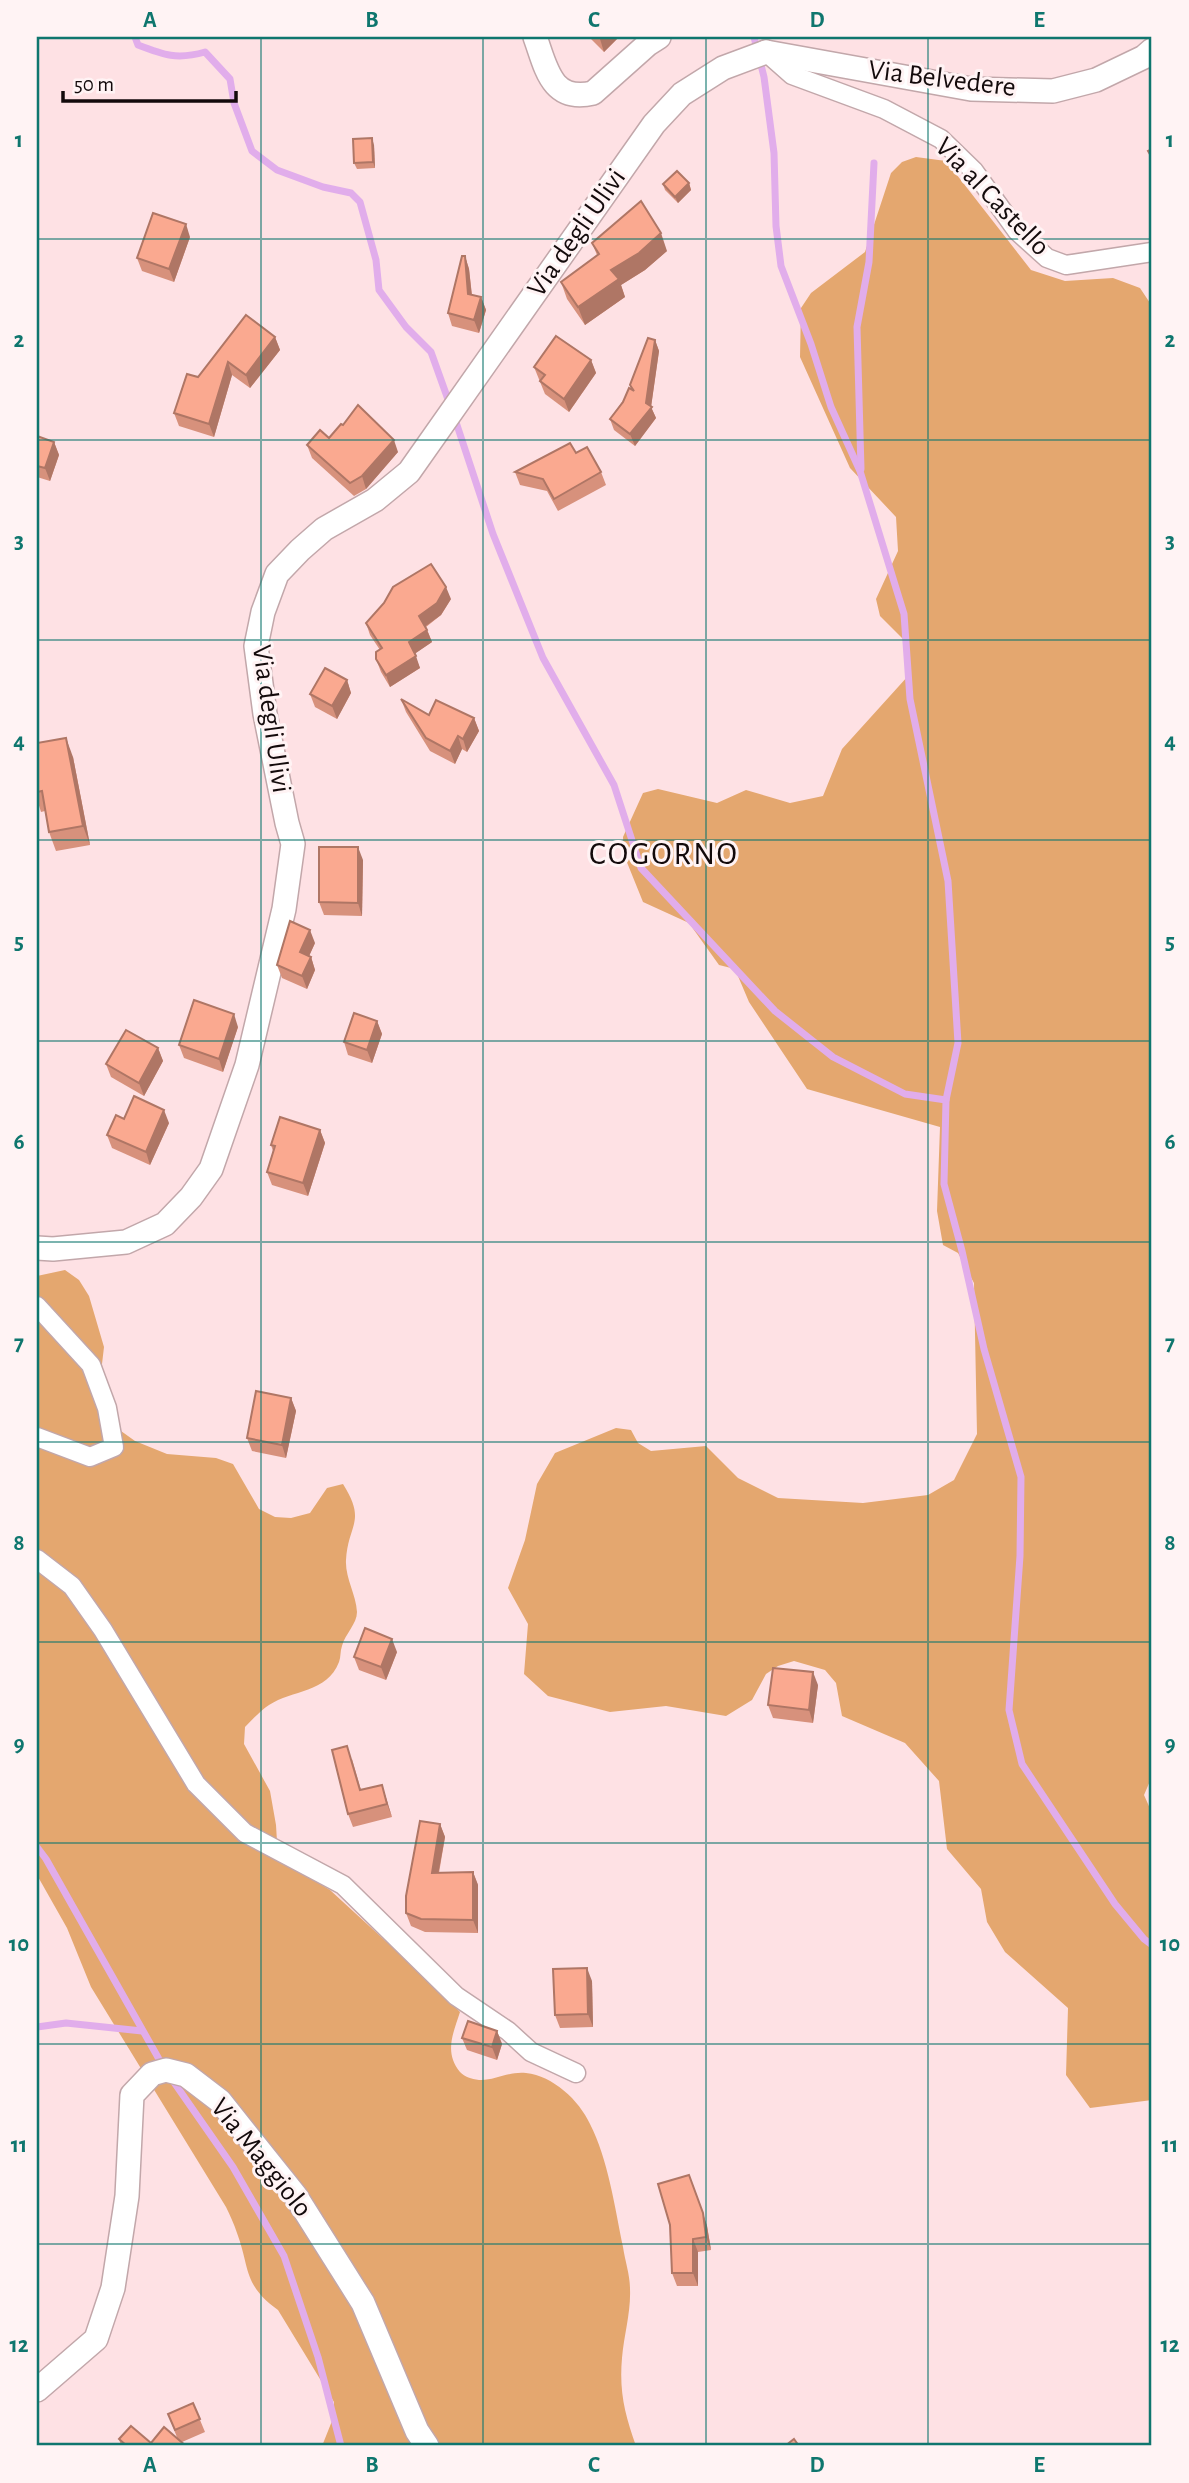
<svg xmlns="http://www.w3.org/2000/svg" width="1189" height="2483" viewBox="0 0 1189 2483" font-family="'Alegreya Sans',sans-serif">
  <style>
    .forest { fill: #e4a76f }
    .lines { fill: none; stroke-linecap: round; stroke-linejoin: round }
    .stream { stroke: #e1adeb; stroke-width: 7 }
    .minor-casing { stroke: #c2a7aa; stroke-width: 21 }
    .tertiary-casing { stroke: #c2a7aa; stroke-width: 26 }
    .minor { stroke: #fff; stroke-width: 18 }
    .tertiary { stroke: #fff; stroke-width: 23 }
    .wall { fill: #d7917c }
    .shaded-wall { fill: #af7665 }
    .building { fill: #faa990; stroke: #af7665; stroke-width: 2 }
    .grid { fill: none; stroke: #0f766e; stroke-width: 2; stroke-opacity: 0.55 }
    .labels { text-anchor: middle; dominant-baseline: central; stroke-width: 6; stroke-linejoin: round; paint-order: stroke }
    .street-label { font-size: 28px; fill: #130a0b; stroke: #fff3f4 }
    .quarter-label { font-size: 32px; letter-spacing: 2px; fill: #130a0b; stroke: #fff3f4 }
    .neatline { fill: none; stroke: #0f766e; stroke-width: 2.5 }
    .grid-label { font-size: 23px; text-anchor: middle; font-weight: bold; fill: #0f766e }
  </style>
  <rect width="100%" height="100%" fill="#fee1e4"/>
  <g class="forest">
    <polygon points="916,157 946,161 1031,270 1065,281 1113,278 1140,288 1152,306 1152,1781 1150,1781 1144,1795 1152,1813 1152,2100 1090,2108 1066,2075 1068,2008 1005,1952 987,1922 981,1889 947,1849 939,1781 905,1743 842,1716 836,1683 825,1670 794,1661 778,1666 766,1674 752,1700 726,1716 666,1706 610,1712 548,1696 524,1674 528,1624 508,1588 525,1540 537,1484 555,1453 616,1428 631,1430 638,1443 651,1451 706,1446 738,1478 778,1498 863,1503 928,1495 954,1480 977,1434 974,1283 958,1253 943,1245 937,1211 940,1127 807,1089 749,1002 735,969 719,965 689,923 643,902 624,855 623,837 643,793 658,789 717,803 746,790 790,803 823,796 842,749 908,676 905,641 880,616 876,599 898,551 896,517 850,468 800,357 801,308 811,293 865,252 891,173 902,162"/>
    <path d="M 65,1270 L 79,1280 L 89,1296 L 104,1347 L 102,1364 L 103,1382 L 110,1417 L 121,1431 L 135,1441 L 167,1454 L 216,1458 L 233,1464 L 259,1509 L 275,1517 L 291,1518 L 310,1513 L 327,1488 L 343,1484 C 367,1522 348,1524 346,1560 C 345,1578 356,1594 357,1612 C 357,1624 345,1634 342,1646 C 340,1651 341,1657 339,1662 C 327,1693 292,1690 269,1705 C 260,1711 252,1720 245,1727 L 244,1744 L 270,1791 L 276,1825 L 278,1858 L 330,1890 L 439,1990 L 460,2012 C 453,2034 444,2052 460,2072 C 465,2077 471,2079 479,2080 C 494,2081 509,2071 526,2073 C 553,2076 579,2100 590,2124 C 608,2159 615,2208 623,2247 C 625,2261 630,2275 630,2289 C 631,2312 624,2335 622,2358 C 619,2392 625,2415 636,2446 L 322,2446 L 334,2416 L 334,2402 L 278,2310 C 243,2285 250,2268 237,2233 C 234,2224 230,2215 226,2207 L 91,1987 L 67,1928 L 37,1875 L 37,1276 Z"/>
  </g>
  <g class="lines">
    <g class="stream">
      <path d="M 135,37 L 138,45 C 164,55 177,60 205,52 L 230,79 L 234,103 L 252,151 L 277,170 L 323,187 L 351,193 L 360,202 L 376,260 L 379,290 L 406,327 L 431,352 L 450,405"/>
      <polyline points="754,37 764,77 774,153 776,226 781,266 811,344 831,407 860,471 904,614 910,699 948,881 958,1043 946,1100 944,1184 962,1251 984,1349 1021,1477 1020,1556 1009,1710 1022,1764 1115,1904 1144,1939 1152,1945"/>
      <polyline points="454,416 493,534 543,658 614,785 641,868 775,1011 833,1057 905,1094 946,1100"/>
      <polyline points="861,469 857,327 869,262 874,163"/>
      <polyline points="37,1847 46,1859 164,2068"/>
      <polyline points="37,2027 66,2023 142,2031"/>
      <polyline points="171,2078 233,2167 284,2256 318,2357 341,2446"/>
    </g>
    <defs>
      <g id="minor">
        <polyline points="766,52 792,75 884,109 941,139 974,171 1017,231 1047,258 1066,265 1152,252"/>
        <polyline points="37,1306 91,1365 107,1408 114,1447 90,1457 37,1437"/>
        <polyline points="37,1559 72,1586 103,1630 196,1784 245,1833 343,1885 456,1996 508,2031 531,2052 576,2073"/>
      </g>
      <g id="tertiary">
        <path d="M 535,37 C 546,67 551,103 593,93 L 648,44 L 659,37"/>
        <polyline points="766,52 971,89 1053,91 1096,80 1144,57 1152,50"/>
        <polyline points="37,1248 53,1249 126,1242 165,1224 191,1197 211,1169 247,1065 284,909 293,844 287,823 265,714 256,646 263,612 277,574 300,550 324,529 375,500 409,472 654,124 682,94 723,68 766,52"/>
        <polyline points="37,2390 96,2339 113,2288 127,2196 132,2095 152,2074 166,2070 186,2075 220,2101 295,2195 363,2303 417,2431 427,2446"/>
      </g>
    </defs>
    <use href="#minor" class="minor-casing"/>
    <use href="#tertiary" class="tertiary-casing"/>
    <use href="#minor" class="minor"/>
    <use href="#tertiary" class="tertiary"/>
  </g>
  <g class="wall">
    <polygon points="589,37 619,37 604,52"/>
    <polygon points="374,145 375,168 357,169 354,163"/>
    <polygon points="689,183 691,190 678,203 665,190 663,184"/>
    <polygon points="190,237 174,282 142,271 137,258"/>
    <polygon points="592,243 667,251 645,270 621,285 625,297 585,325 567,299 561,282 597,255"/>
    <polygon points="465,256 469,269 472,295 481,297 486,310 479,333 452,326 448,313"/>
    <polygon points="275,337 280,350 250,388 232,375 214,437 179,426 174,413 198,377"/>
    <polygon points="655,340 659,351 651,407 656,418 635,446 614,430 610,419 631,389 630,385"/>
    <polygon points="591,360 596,373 569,412 545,394 534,367"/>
    <polygon points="37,436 54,442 59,455 50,481 37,477"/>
    <polygon points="329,438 398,452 366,489 354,496 312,458 307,445"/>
    <polygon points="576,453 601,472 606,485 558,511 547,491 520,485 515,472"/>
    <polygon points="451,599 441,615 426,627 432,642 414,654 420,668 390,687 381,672 376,659 380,650 370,635 366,623"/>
    <polygon points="347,680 351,693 337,719 315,707 310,694"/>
    <polygon points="401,699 429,715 474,718 479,731 467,752 462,749 455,764 430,751 406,712"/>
    <polygon points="37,743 73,757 90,845 56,851 49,832 45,811 41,812 37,799"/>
    <polygon points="363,860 362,916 324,915 319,902"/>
    <polygon points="315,943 309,956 311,957 315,970 307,989 282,978 277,965"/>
    <polygon points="377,1021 382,1034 372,1063 348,1055 344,1042"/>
    <polygon points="238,1027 223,1072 184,1058 179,1045"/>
    <polygon points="158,1048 163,1061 144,1096 111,1077 106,1064"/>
    <polygon points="124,1119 169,1123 150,1165 112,1148 107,1135"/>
    <polygon points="320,1130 325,1143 308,1196 272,1185 267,1172 273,1151 271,1145"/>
    <polygon points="291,1398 296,1411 286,1458 252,1451 247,1438"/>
    <polygon points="397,1652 386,1680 359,1670 354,1657"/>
    <polygon points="818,1685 813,1723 773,1718 768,1705"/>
    <polygon points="352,1759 361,1790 382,1785 392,1817 353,1827 348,1814"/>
    <polygon points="440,1824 445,1837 439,1873 473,1872 478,1885 478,1933 425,1932 411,1926 406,1913"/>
    <polygon points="592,1981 593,2027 560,2028 555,2015"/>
    <polygon points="497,2031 502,2044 497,2060 467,2050 462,2038"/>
    <polygon points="689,2175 707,2226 711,2250 698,2252 698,2286 677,2286 672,2273"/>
    <polygon points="193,2403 205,2432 182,2442 186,2446 121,2446 119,2439 151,2443 178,2440 168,2414"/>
  </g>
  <g class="shaded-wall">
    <polygon points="601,37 619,37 604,52 600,39"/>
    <polygon points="372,138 374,145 375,168 373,162"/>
    <polygon points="689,183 691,190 678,203 675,197"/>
    <polygon points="186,224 190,237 174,282 169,269"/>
    <polygon points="661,233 667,251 645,270 621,285 625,297 585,325 578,307 611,270"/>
    <polygon points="465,256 469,269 473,307 468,294"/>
    <polygon points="481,297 486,310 479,333 474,320"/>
    <polygon points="275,337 280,350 250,388 246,375"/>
    <polygon points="655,340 659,351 651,407 656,418 635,446 630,434 646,403"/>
    <polygon points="591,360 596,373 569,412 564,399"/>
    <polygon points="228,362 232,375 214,437 209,424"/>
    <polygon points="394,440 398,452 366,489 362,476"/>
    <polygon points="54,442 59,455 50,481 45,468"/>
    <polygon points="446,587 451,599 441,615 423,628 419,616"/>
    <polygon points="427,630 432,642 413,655 409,642"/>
    <polygon points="416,656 420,668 390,687 386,675"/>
    <polygon points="347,680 351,693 337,719 332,706"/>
    <polygon points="474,718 479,731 467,752 463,739"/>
    <polygon points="458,736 462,749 455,764 450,751"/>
    <polygon points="66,738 73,757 90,845 83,826"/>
    <polygon points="358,847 363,860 362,916 358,903"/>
    <polygon points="310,930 315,943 305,965 300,952"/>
    <polygon points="311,957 315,970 307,989 302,976"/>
    <polygon points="234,1014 238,1027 223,1072 219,1059"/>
    <polygon points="377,1021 382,1034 372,1063 367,1050"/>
    <polygon points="158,1048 163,1061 144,1096 139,1083"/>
    <polygon points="164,1110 169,1123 150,1165 146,1152"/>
    <polygon points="320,1130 325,1143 308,1196 303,1183"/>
    <polygon points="291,1398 296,1411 286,1458 282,1445"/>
    <polygon points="392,1639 397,1652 386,1680 381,1667"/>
    <polygon points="813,1672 818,1685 813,1723 809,1710"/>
    <polygon points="382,1785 386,1798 392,1817 387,1804"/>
    <polygon points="440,1824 445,1837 436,1886 432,1873"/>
    <polygon points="473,1872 478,1885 478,1933 473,1920"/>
    <polygon points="587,1968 592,1981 593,2027 588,2014"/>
    <polygon points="497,2031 502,2044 497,2060 492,2047"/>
    <polygon points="703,2213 707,2226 711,2250 706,2237"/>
    <polygon points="693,2239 698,2252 698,2286 693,2273"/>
  </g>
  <g class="building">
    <polygon points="372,138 373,162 354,163 353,139"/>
    <polygon points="1152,149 1152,158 1148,151"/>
    <polygon points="677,171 689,183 675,197 663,184"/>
    <polygon points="641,201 661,233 639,253 611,270 619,279 578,307 561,282 599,254 592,243"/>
    <polygon points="153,213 186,224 169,269 137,258"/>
    <polygon points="462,256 465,256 468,294 481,297 474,320 448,313"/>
    <polygon points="246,315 275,337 246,375 228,362 209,424 174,413 187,374 198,377"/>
    <polygon points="556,336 591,360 564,399 540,381 545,375 534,367"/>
    <polygon points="648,338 655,340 646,403 652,407 630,434 610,419 623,402 629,388 634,391 630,385"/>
    <polygon points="358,405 394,440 362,476 350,483 307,445 320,430 329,438 341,424 343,425"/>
    <polygon points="37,436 54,442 45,468 37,466"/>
    <polygon points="570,443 576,453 587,447 601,472 554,499 543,479 515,472"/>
    <polygon points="431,564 446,587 437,603 419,616 427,630 409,642 416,656 386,675 376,659 376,652 382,648 366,623 384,603 393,587"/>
    <polygon points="325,668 347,680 332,706 310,694"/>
    <polygon points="401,699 429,715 436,700 474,718 463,739 458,736 450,751 426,738"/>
    <polygon points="66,738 83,826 49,832 42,791 37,792 37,743"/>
    <polygon points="319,847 358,847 358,903 319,902"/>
    <polygon points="290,921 310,930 300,952 311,957 302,976 277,965"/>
    <polygon points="194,1000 234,1014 219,1059 179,1045"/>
    <polygon points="354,1013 377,1021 367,1050 344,1042"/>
    <polygon points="126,1030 158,1048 139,1083 106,1064"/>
    <polygon points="134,1096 164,1110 146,1152 107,1135 116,1115 124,1119"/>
    <polygon points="280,1117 320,1130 303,1183 267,1172 275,1146 271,1145"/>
    <polygon points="256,1391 291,1398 282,1445 247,1438"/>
    <polygon points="365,1628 392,1639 381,1667 354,1657"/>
    <polygon points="773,1668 813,1672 809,1710 768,1705"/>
    <polygon points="347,1746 360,1790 382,1785 387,1804 348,1814 332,1750"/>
    <polygon points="420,1821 440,1824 432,1873 473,1872 473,1920 421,1919 406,1913 406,1896"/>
    <polygon points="587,1968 588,2014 555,2015 553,1969"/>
    <polygon points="468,2021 497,2031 492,2047 462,2038"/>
    <polygon points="689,2175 703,2213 706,2237 693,2239 693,2273 672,2273 670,2225 658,2184"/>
    <polygon points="193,2403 200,2419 175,2430 168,2414"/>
    <polygon points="131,2426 151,2443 164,2427 186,2446 127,2446 119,2439"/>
    <polygon points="794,2439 799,2446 785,2446"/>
  </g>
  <path class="grid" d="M 261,37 L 261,2446M 483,37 L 483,2446M 706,37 L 706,2446M 928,37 L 928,2446M 37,239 L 1152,239M 37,440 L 1152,440M 37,640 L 1152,640M 37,840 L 1152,840M 37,1041 L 1152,1041M 37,1242 L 1152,1242M 37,1442 L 1152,1442M 37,1642 L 1152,1642M 37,1843 L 1152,1843M 37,2044 L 1152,2044M 37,2244 L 1152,2244"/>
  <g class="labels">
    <g class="street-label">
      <text transform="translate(942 79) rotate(7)">Via Belvedere</text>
      <text transform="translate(992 197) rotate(46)">Via al Castello</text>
      <text transform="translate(577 233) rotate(-55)">Via degli Ulivi</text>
      <text transform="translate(271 719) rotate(82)">Via degli Ulivi</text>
      <text transform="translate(261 2158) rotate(51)">Via Maggiolo</text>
    </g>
    <g class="quarter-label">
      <text x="664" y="854">COGORNO</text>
    </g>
  </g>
  <rect width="1189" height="2483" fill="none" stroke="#fff3f4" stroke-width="77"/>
  <path d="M63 91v10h173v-10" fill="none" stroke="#130a0b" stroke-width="3.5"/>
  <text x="74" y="91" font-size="21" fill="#130a0b" stroke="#fff3f4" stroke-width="5" paint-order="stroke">50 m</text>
  <rect x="38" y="38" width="1112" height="2406" class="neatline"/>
  <g class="grid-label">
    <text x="150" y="27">A</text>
    <text x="372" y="27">B</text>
    <text x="594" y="27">C</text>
    <text x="817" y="27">D</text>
    <text x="1039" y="27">E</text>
    <text x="19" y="147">1</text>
    <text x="1170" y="147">1</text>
    <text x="19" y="347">2</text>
    <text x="1170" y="347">2</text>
    <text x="19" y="548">3</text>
    <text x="1170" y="548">3</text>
    <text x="19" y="748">4</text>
    <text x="1170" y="748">4</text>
    <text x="19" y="949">5</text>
    <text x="1170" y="949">5</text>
    <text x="19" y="1149">6</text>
    <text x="1170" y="1149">6</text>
    <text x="19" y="1350">7</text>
    <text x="1170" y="1350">7</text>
    <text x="19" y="1550">8</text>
    <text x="1170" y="1550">8</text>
    <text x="19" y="1751">9</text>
    <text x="1170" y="1751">9</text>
    <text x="19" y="1951">10</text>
    <text x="1170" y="1951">10</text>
    <text x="19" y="2152">11</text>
    <text x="1170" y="2152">11</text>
    <text x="19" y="2352">12</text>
    <text x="1170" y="2352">12</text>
    <text x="150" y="2472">A</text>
    <text x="372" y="2472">B</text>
    <text x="594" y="2472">C</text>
    <text x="817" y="2472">D</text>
    <text x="1039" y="2472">E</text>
  </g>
</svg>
